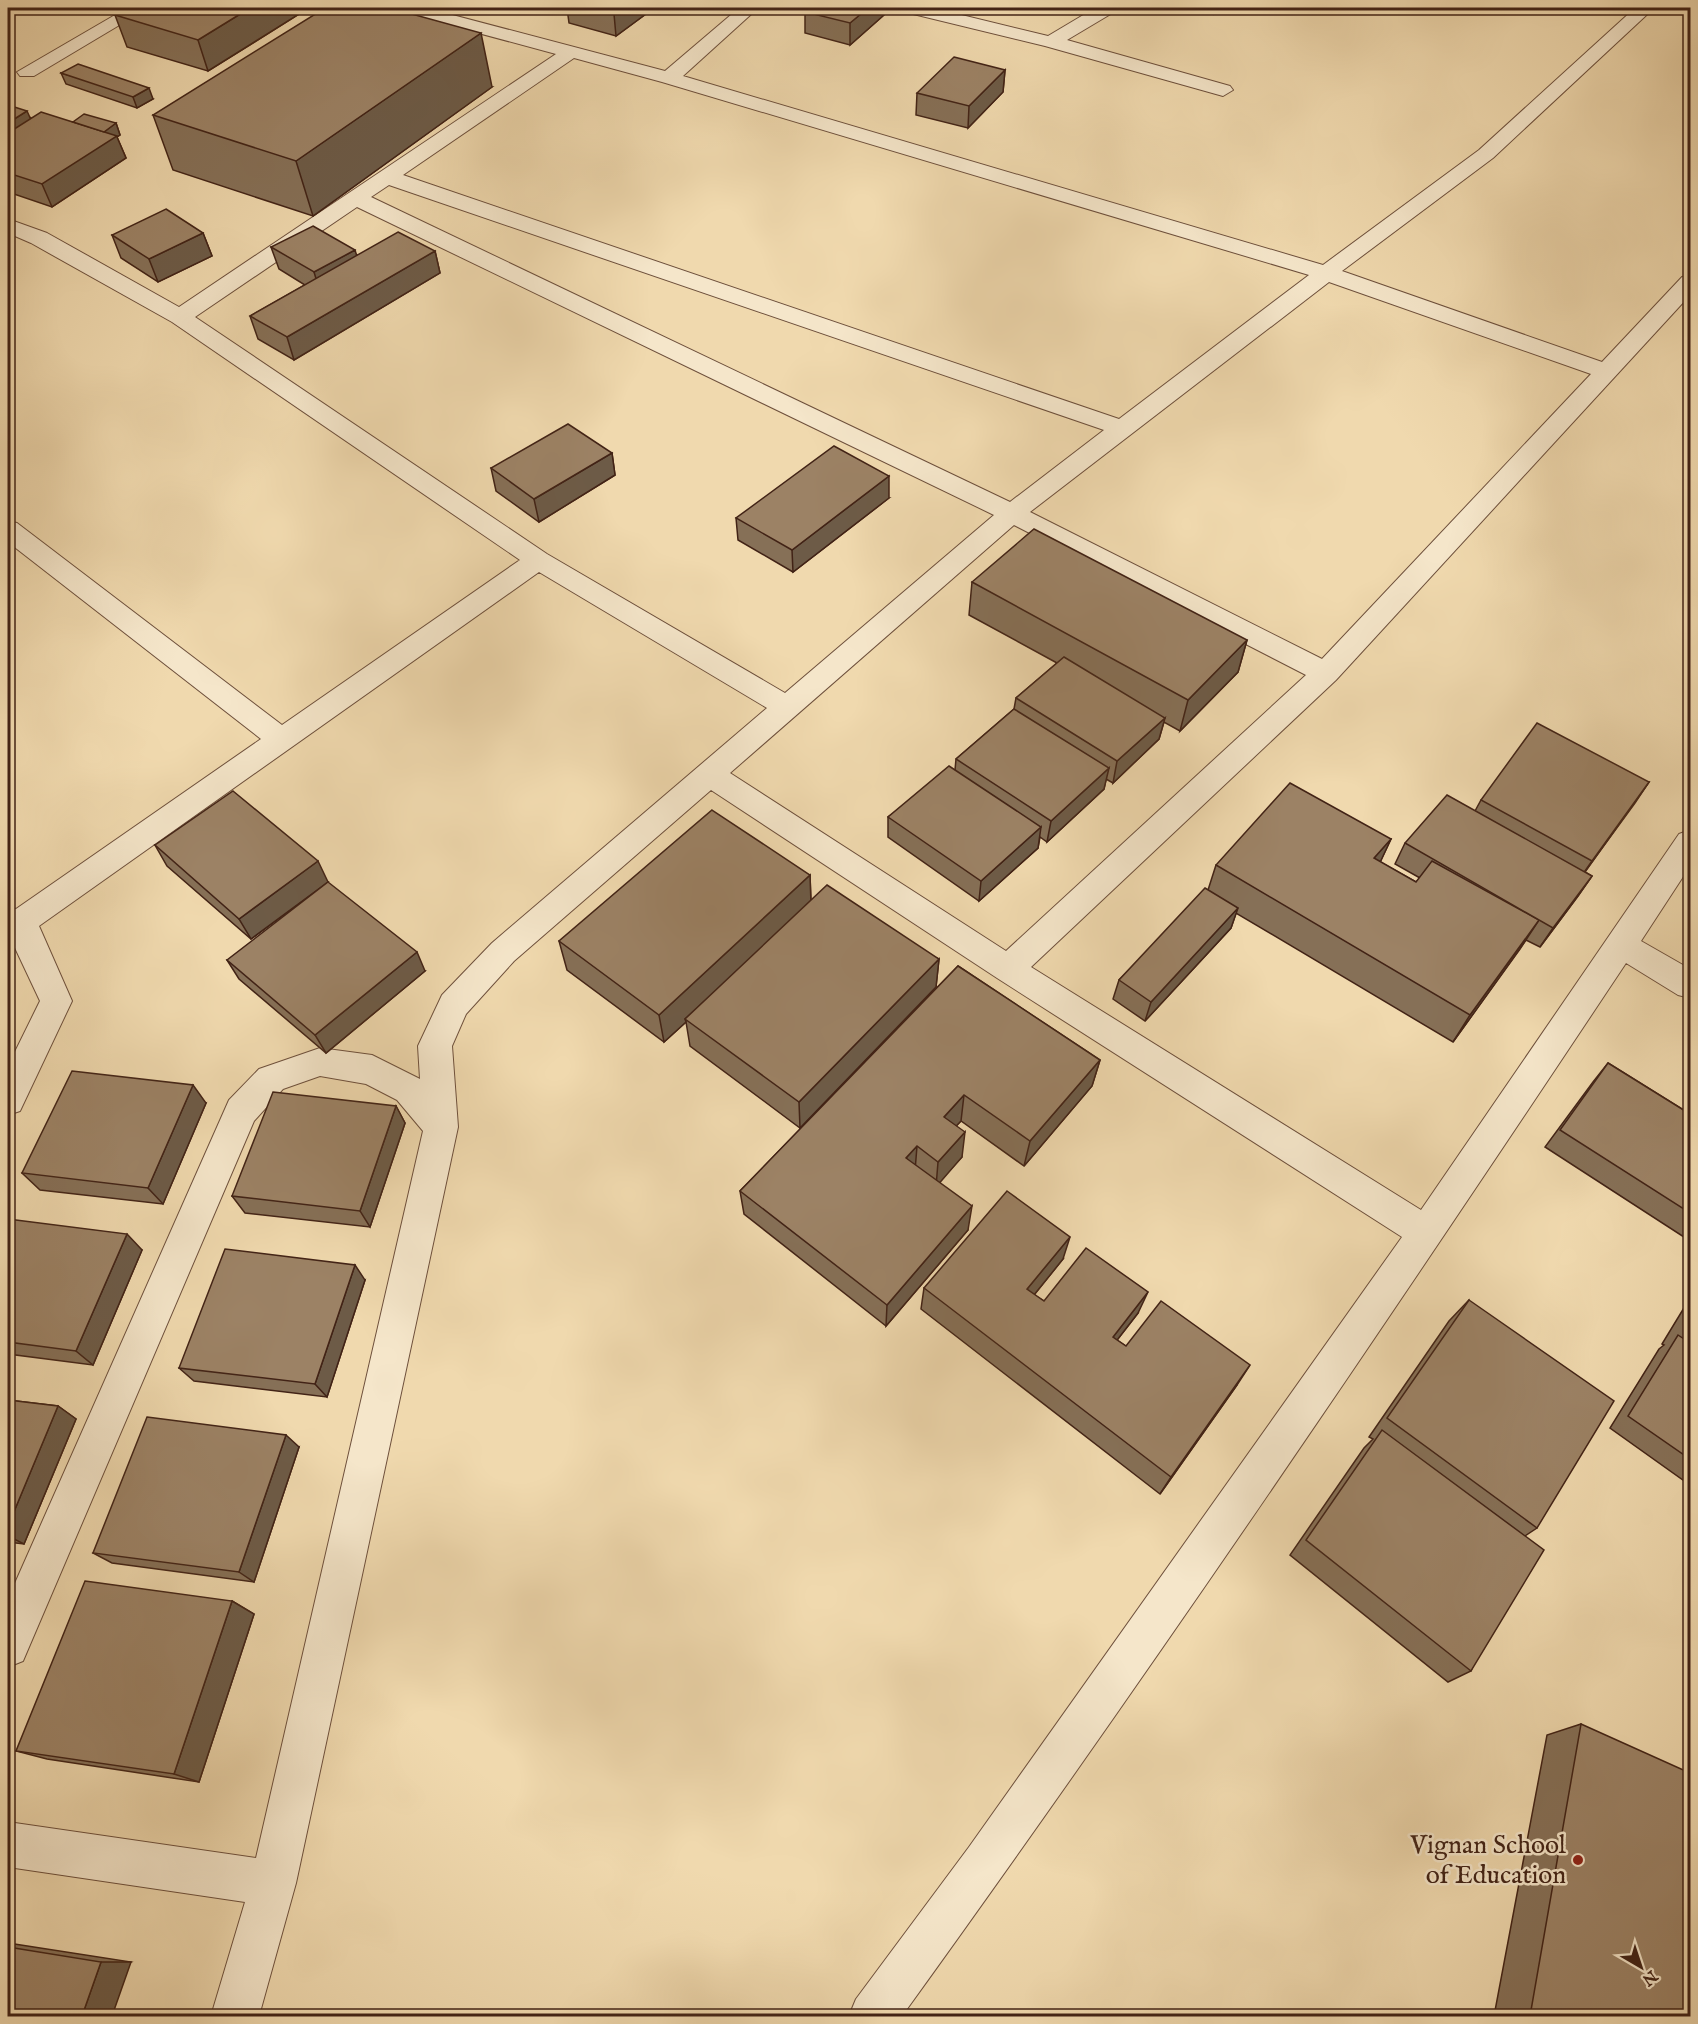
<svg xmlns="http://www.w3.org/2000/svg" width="1698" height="2024" viewBox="0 0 1698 2024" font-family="'IM FELL English',serif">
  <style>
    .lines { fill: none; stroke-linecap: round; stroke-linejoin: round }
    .minor-casing { stroke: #6e503c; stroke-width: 2 }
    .minor { fill: #f5e6ca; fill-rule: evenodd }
    .wall { fill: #867057; stroke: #422316; stroke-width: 1.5 }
    .shaded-wall { fill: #6d5b47; stroke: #422316; stroke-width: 1.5 }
    .building { fill: #9c8265; stroke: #422316; stroke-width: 1.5 }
    .poi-dot { fill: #8f2418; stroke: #f5e6ca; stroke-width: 2 }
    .labels { text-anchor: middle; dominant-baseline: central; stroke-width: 5; stroke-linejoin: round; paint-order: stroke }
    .near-poi-label { font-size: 26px; fill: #422316; stroke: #f5e6ca; text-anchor: end }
  </style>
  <rect width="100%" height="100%" fill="#f0d9ae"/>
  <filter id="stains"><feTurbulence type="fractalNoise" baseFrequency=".00333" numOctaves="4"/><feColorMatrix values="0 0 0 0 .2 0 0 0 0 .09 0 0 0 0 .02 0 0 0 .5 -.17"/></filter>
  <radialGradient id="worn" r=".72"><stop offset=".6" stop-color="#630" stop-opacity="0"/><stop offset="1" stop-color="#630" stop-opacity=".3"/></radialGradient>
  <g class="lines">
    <defs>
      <g id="minor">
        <polygon points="127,8 148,8 34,76 20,76 17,72"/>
        <path d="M 398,8 L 426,8 L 665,71 L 739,8 L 758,8 L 683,76 L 1323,265 L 1479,150 L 1635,8 L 1654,8 L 1493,158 L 1342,271 L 1602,362 L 1682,277 L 1690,275 L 1690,295 L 1336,680 L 1031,967 L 1421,1210 L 1679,834 L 1690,830 L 1690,866 L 1641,941 L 1690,969 L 1690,998 L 1678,995 L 1626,963 C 1390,1318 1151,1671 902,2016 L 849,2016 L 856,1999 L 969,1847 L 1402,1237 L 997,978 L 711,790 L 514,961 L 466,1014 L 452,1046 L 458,1127 L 296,1883 L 259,2016 L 211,2016 L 245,1902 L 8,1867 L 8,1822 L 256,1858 L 423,1131 L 397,1100 L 366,1084 L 320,1076 L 283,1089 L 254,1121 L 23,1661 L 8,1667 L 8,1599 L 229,1100 L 259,1069 L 320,1048 L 372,1055 L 420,1079 L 418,1046 L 442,995 L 492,943 L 767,708 L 539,572 L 39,926 L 72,1001 L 20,1111 L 8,1115 L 8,1066 L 40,1001 L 8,933 L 8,907 L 16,909 L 261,739 L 8,542 L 8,521 L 17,523 L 282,725 L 520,560 L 172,322 L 31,243 L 8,233 L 8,219 L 47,233 L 179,307 L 556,54 L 400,12 ZM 574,58 L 662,82 L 1309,275 L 1119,419 L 403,175 ZM 389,185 L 1104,430 L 1010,502 L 371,197 ZM 357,207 L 994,515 L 785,693 L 547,554 L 195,317 ZM 1329,282 L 1591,374 L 1322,659 L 1030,512 ZM 1014,525 L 1306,675 L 1006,951 L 730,773 Z"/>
        <polygon points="903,8 933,8 1048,36 1095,8 1116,8 1114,12 1067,40 1230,86 1233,90 1223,96 1045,46 905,12"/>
      </g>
    </defs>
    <use href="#minor" class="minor-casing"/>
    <use href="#minor" class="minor"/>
  </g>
  <g class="wall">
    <polygon points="128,8 303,8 304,11 208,71 127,47 115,15"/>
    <polygon points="567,8 654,8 616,36 569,23"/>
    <polygon points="810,8 884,8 884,15 850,45 805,33 805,12"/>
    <polygon points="1196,8 1226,8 1214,14"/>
    <polygon points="1005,70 1003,92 968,128 916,115 917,93"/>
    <polygon points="61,73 153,99 137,108 66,84"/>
    <polygon points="492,87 313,216 173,170 153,115"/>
    <polygon points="8,105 31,118 73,122 116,123 120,135 117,137 126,158 52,207 8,192"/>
    <polygon points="203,233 212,256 158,282 121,258 112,235"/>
    <polygon points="271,247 357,255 435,251 440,273 294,360 258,339 250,316 305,285 279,269"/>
    <polygon points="612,453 615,475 539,522 496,491 491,468"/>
    <polygon points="889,498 793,572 738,540 736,518"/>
    <polygon points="972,582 1247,640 1238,672 1180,731 1164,722 1159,739 1113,783 1106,779 1104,789 1047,842 1040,837 1038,848 979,901 888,837 888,817 955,770 956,759 1014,709 1016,698 1057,663 969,615"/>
    <polygon points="1649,782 1585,872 1592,876 1578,896 1540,947 1526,940 1453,1042 1236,913 1231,928 1145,1021 1113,999 1119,980 1208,890 1216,865 1391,839 1380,862 1416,882 1420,878 1395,864 1405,843 1475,811 1481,800"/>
    <polygon points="155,845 328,882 251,939 167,866"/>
    <polygon points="810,875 811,901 939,959 936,987 800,1128 690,1046 686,1022 664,1042 567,970 559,941"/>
    <polygon points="227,960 425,971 326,1053 239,979"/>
    <polygon points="958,966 1100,1060 1092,1086 1024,1166 961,1121 956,1126 962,1157 939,1182 968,1230 886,1326 744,1214 740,1191"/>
    <polygon points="1608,1063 1690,1114 1690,1236 1687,1239 1545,1147 1593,1082"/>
    <polygon points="206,1103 163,1204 40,1190 22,1173"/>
    <polygon points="396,1106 405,1123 370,1227 245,1213 232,1196"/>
    <polygon points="8,1219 142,1250 93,1365 8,1354"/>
    <polygon points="1063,1259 1034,1295 1044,1301 1138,1313 1117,1340 1126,1346 1237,1385 1160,1494 921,1309 924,1288"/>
    <polygon points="365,1280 327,1397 194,1381 179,1368"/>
    <polygon points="1690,1298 1690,1485 1610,1428 1659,1349 1664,1345 1662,1344"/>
    <polygon points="1469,1300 1537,1528 1525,1536 1471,1671 1448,1682 1290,1555 1364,1448 1373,1439 1369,1437 1449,1321"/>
    <polygon points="8,1400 58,1406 76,1419 24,1544 8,1542"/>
    <polygon points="299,1447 254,1582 112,1563 93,1553"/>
    <polygon points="232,1601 254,1614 199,1782 47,1759 16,1751"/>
    <polygon points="1581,1724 1690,2016 1494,2016 1547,1735"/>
    <polygon points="8,1943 131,1962 8,2016"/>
  </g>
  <g class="shaded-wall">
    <polygon points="250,8 303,8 304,11 208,71 198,40"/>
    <polygon points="623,8 654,8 616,36 614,14"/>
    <polygon points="868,8 884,8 884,15 850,45 850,23"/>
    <polygon points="1215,8 1226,8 1214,14"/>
    <polygon points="481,33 492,87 313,216 296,161"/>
    <polygon points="1005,70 1003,92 968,128 969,106"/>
    <polygon points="149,88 153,99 137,108 133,97"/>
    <polygon points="27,111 37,133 8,152 8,123"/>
    <polygon points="116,123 120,135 117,137 126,158 52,207 42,184 100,135"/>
    <polygon points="203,233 212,256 158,282 149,259"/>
    <polygon points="355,250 362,273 321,295 314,272"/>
    <polygon points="435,251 440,273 294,360 287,337"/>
    <polygon points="612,453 615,475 539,522 534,499"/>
    <polygon points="889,476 889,498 793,572 792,550"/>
    <polygon points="1247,640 1238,672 1180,731 1188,700"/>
    <polygon points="1165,718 1159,739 1113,783 1117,761"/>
    <polygon points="1109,768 1104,789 1047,842 1051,821"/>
    <polygon points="1649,782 1635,803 1578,881 1592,861"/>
    <polygon points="1041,827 1038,848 979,901 981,881"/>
    <polygon points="1391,839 1377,869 1374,858"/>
    <polygon points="318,861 328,882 251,939 239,919"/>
    <polygon points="810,875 811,904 685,1019 686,1022 664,1042 659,1015"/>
    <polygon points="1592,876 1578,896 1540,947 1553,928"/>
    <polygon points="1238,908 1231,928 1145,1021 1151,1002"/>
    <polygon points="1539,920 1520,949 1453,1042 1470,1015"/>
    <polygon points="417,952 425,971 326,1053 315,1035"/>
    <polygon points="939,959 936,987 800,1128 799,1102"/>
    <polygon points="1100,1060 1092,1086 1024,1166 1030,1141"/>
    <polygon points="193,1085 206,1103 163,1204 148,1188"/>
    <polygon points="964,1095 961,1121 941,1142 944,1117"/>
    <polygon points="396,1106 405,1123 370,1227 360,1211"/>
    <polygon points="965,1132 962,1157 936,1187 938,1162"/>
    <polygon points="917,1146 915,1171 906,1158"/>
    <polygon points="972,1206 968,1230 886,1326 887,1305"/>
    <polygon points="127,1234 142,1250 93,1365 76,1351"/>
    <polygon points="1070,1237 1063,1259 1021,1311 1027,1289"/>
    <polygon points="355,1265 365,1280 327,1397 315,1384"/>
    <polygon points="1148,1292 1138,1313 1104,1357 1113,1337"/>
    <polygon points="1250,1365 1237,1385 1160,1494 1171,1477"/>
    <polygon points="58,1406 76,1419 24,1544 8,1536 8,1526"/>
    <polygon points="286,1435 299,1447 254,1582 239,1572"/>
    <polygon points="232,1601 254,1614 199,1782 174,1774"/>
    <polygon points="101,1962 131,1962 112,2016 82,2016"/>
  </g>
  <g class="building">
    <polygon points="128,8 250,8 198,40 115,15"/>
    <polygon points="325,8 390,8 481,33 296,161 153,115"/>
    <polygon points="588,8 623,8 614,14"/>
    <polygon points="810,8 868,8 850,23 805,12"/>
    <polygon points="954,57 1005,70 969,106 917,93"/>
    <polygon points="78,64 149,88 133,97 61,73"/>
    <polygon points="8,105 27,111 8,123"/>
    <polygon points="41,112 117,136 42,184 8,173 8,133"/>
    <polygon points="84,114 116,123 104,132 73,122"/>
    <polygon points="166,209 203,233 149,259 112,235"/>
    <polygon points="313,226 355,250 314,272 271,247"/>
    <polygon points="398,232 435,251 287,337 250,316"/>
    <polygon points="568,424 612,453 534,499 491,468"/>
    <polygon points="834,446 889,476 792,550 736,518"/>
    <polygon points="1034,529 1247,640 1188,700 972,582"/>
    <polygon points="1064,657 1165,718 1117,761 1016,698"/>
    <polygon points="1014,709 1109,768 1051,821 956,759"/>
    <polygon points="1537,723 1649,782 1592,861 1481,800"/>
    <polygon points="949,766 1041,827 981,881 888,817"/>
    <polygon points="1290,783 1391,839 1374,858 1416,882 1432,861 1539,920 1470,1015 1216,865"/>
    <polygon points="233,791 318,861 239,919 155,845"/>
    <polygon points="1447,795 1592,876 1553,928 1405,843"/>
    <polygon points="712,810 810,875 659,1015 559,941"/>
    <polygon points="328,882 417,952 315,1035 227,960"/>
    <polygon points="827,885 939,959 799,1102 685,1019"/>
    <polygon points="1205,888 1238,908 1151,1002 1119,980"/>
    <polygon points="958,966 1100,1060 1030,1141 964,1095 944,1117 965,1132 938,1162 917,1146 906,1158 972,1206 887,1305 740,1191"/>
    <polygon points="1608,1063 1690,1114 1690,1213 1560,1130"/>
    <polygon points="72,1071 193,1085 148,1188 22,1173"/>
    <polygon points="273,1092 396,1106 360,1211 232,1196"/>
    <polygon points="1007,1191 1070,1237 1027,1289 1044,1301 1086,1248 1148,1292 1113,1337 1126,1346 1161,1301 1250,1365 1171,1477 924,1288"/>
    <polygon points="8,1219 127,1234 76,1351 8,1342"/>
    <polygon points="225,1249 355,1265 315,1384 179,1368"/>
    <polygon points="1469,1300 1614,1401 1537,1528 1387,1418"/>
    <polygon points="1678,1335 1690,1343 1690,1459 1628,1416"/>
    <polygon points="8,1400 58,1406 8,1526"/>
    <polygon points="147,1417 286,1435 239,1572 93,1553"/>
    <polygon points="1382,1430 1544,1550 1471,1671 1306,1540"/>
    <polygon points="85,1581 232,1601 174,1774 16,1751"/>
    <polygon points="1581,1724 1690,1773 1690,2016 1530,2016"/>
    <polygon points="8,1947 101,1962 82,2016 8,2016"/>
  </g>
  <circle class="poi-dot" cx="1578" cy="1860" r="6"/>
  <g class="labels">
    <g class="near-poi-label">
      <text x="1566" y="1845">Vignan School<tspan x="1566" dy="30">of Education</tspan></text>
    </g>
  </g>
  <rect width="1698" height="2024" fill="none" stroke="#f0d9ae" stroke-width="30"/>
  <rect x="9" y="9" width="1680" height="2006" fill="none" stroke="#422316" stroke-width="3"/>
  <rect x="15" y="15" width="1668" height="1994" fill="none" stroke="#422316" stroke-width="1.5"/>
  <g transform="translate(1641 1967) rotate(141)" stroke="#f5e6ca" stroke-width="4.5" paint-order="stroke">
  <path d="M0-4.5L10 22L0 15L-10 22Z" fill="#422316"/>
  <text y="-9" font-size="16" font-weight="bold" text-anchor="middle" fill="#422316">N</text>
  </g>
  <rect width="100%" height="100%" filter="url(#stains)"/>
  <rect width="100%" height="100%" fill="url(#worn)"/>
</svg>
